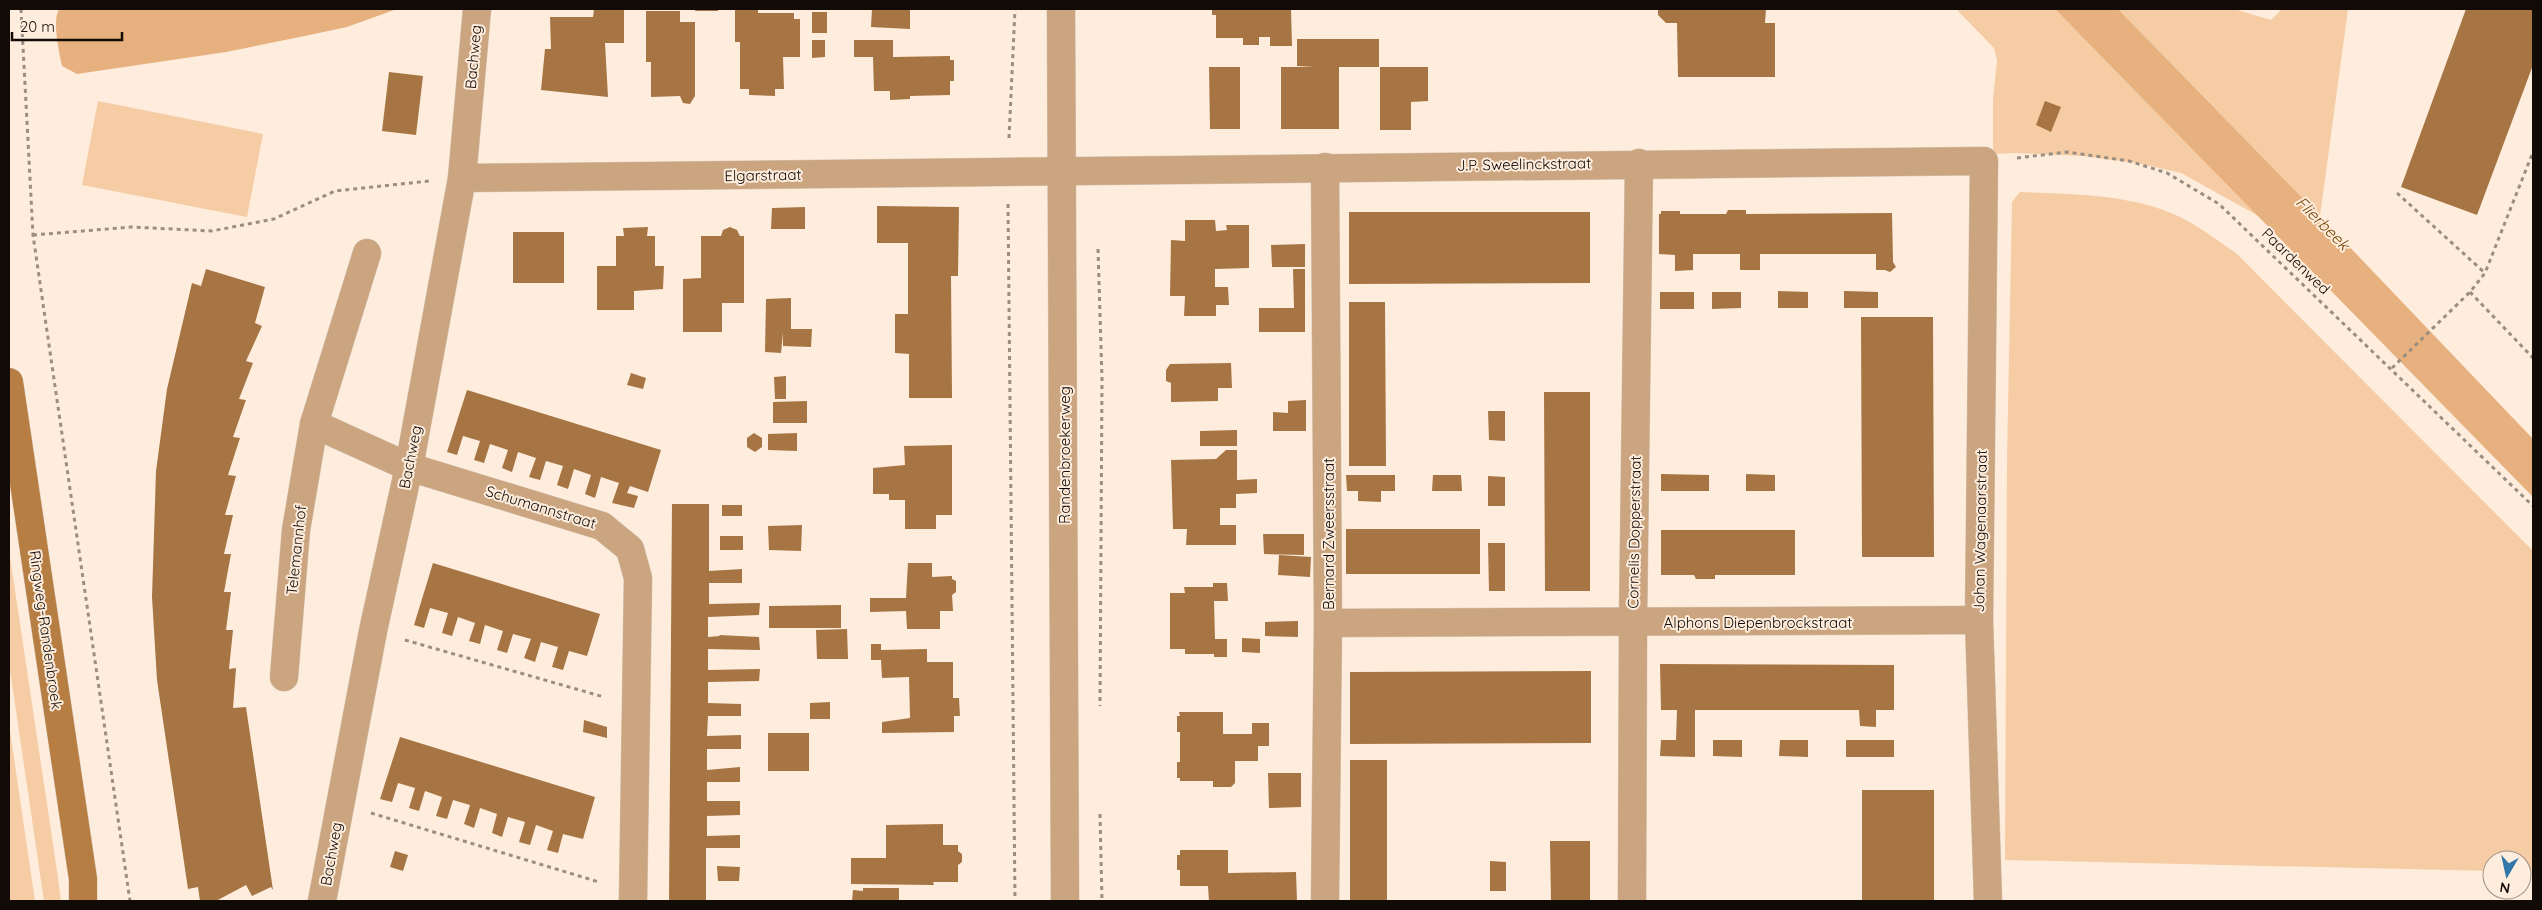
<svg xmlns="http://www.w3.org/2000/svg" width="2542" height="910" viewBox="0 0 2542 910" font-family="Quicksand,sans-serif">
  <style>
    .green { fill: #f6cca5 }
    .water { fill: #e6b17e }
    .building { fill: #a67543 }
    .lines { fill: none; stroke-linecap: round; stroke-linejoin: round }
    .minor-casing { stroke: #d8c9ba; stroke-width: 29 }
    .secondary-casing { stroke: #d8c9ba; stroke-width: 29 }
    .path { stroke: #9a8e82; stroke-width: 3; stroke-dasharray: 4 4; stroke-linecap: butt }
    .minor { stroke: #cba580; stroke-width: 28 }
    .secondary { stroke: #b77e44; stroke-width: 28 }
    .labels { text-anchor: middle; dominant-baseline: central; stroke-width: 4; stroke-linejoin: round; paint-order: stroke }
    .street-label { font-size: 15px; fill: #110a05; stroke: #feeddd }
    .water-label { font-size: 16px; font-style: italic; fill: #734300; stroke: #feeddd }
  </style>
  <rect width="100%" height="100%" fill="#feeddd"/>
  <g class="green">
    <polygon points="1956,9 2055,9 2262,218 2181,173 2142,164 2083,156 2015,153 1993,154 1993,99 1997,60 1994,48"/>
    <polygon points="2118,9 2234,9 2271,20 2282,9 2348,9 2320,216"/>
    <polygon points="98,101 263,134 247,217 82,185"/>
    <path d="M 2020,192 C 2071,194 2132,194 2178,216 C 2199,226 2218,241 2236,253 L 2533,551 L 2533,871 L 2522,871 L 2522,860 L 2492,860 L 2492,871 L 2005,860 L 2007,460 L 2012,202 Z"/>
    <polygon points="9,550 57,871 61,901 44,901 9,663"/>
    <polygon points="9,724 35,901 9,901"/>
  </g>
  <g class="water">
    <path d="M 59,9 L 397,9 L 347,27 L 295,38 L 226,52 L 77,74 L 62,66 C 59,52 52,21 59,9 Z"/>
    <polygon points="2055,9 2118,9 2320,216 2533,439 2533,497"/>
  </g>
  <g class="building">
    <polygon points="594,9 624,9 624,43 605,43 608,97 541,90 545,49 551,49 550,17 593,17"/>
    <rect x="695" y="9" width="23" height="2"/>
    <polygon points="735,9 758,9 758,13 794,13 794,19 800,19 800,57 783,57 784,89 775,89 775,96 749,95 749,89 740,89 740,42 735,42"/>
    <polygon points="872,9 910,9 910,29 871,27"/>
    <polygon points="1212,9 1291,9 1292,46 1270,46 1270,37 1259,37 1259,45 1243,45 1243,38 1216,38 1216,15 1212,15"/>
    <polygon points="1658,9 1766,9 1765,23 1775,23 1775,77 1678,77 1677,23 1666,23 1658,15"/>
    <polygon points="2466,9 2533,9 2533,65 2477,215 2401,187"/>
    <polygon points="646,11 680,11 680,22 695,22 695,96 690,104 683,103 680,96 651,97 651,62 646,62"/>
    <rect x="812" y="12" width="15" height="21"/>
    <polygon points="1297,39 1379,39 1379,67 1339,67 1339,129 1281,129 1281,67 1314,67 1297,66"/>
    <polygon points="812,40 825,40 825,57 812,58"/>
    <polygon points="854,40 893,40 893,57 950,56 950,60 954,60 954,81 950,81 950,95 910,96 910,99 890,100 890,91 874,91 873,57 854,57"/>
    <polygon points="1209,67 1240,67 1240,129 1210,129"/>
    <polygon points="1380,67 1428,67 1428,101 1411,102 1411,130 1380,130"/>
    <polygon points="389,72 423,76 416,135 382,131"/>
    <polygon points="2045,101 2061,107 2051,132 2036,125"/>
    <polygon points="877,206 959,207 958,276 951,276 952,398 909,398 909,354 895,353 895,314 908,314 908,243 877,243"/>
    <polygon points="805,207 805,229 771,229 772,208"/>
    <polygon points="1728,210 1746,210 1746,214 1892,213 1893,262 1896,267 1890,272 1885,270 1876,270 1876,254 1760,254 1760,270 1740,270 1740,254 1693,254 1693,270 1675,271 1675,255 1659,254 1659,214 1661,214 1661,211 1680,211 1680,214 1726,214"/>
    <polygon points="1349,212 1590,212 1590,283 1349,284"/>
    <polygon points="1185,220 1215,220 1216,231 1227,230 1226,225 1249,225 1249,268 1215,269 1215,287 1228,287 1229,305 1216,305 1216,316 1184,316 1185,296 1170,296 1171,240 1185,241"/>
    <polygon points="648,227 647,236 655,236 655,266 664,266 663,289 634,291 634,310 597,310 597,266 616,266 616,236 624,236 623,228"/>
    <polygon points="730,227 737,230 740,236 744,236 744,303 722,303 722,332 683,332 683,279 701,278 701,236 721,236 723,230"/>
    <rect x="513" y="232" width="51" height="51"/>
    <polygon points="1305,244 1305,267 1272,267 1271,245"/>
    <polygon points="206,269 265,287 255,323 262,326 246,361 253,363 239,399 246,400 233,437 240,438 228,475 236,476 225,515 233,515 224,554 231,554 224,592 231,592 226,630 233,630 229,669 236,668 233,708 246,707 273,890 271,887 252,896 246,885 216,901 200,901 198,887 188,889 157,680 152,597 156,471 167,389 192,283 201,286"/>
    <polygon points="1293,269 1305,269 1305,332 1259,332 1259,308 1294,308"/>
    <polygon points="1778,291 1808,292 1808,308 1778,308"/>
    <polygon points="1844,291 1878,292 1878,308 1844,308"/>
    <rect x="1660" y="292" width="34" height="17"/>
    <polygon points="1712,292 1741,292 1741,308 1712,309"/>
    <polygon points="791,298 791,329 812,329 811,347 783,346 783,332 781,353 765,352 766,299"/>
    <polygon points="1349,302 1385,302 1386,466 1349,466"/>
    <polygon points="1861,317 1933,317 1934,557 1862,557"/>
    <polygon points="1231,363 1232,388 1218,388 1218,401 1171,402 1171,383 1166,381 1166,370 1170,364"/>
    <polygon points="631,373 646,378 643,389 627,385"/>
    <polygon points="786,376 786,399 775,399 774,377"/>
    <polygon points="467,390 661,450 648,492 630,486 627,493 638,496 634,508 612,503 619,483 601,477 595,498 585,494 591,475 574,469 568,489 557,485 563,466 546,461 540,480 529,477 536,458 518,452 512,472 502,468 508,450 490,444 484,463 474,460 480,441 463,436 457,455 447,452"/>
    <polygon points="1544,392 1590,392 1590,591 1545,591"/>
    <polygon points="1306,400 1306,431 1273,431 1273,412 1288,413 1288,401"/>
    <polygon points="807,401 807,423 773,423 773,402"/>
    <polygon points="1488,411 1505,411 1505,441 1489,440"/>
    <polygon points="1237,430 1237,446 1200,446 1200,431"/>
    <polygon points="754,433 762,438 762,447 755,452 747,447 747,438"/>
    <polygon points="797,433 797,451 768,450 768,434"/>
    <polygon points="952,445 952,515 936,515 936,529 905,529 905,500 889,500 889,494 873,494 873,468 905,465 904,446"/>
    <polygon points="1226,450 1237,450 1237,480 1257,479 1257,493 1236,494 1236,508 1220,508 1220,525 1236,525 1236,545 1186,545 1187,529 1173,529 1171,460 1216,459"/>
    <polygon points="1661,474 1709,475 1709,491 1661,491"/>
    <polygon points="1746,474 1775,475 1775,491 1746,491"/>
    <polygon points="1346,475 1395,475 1395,491 1381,491 1381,502 1358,501 1358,491 1347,491"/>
    <polygon points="1433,475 1461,475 1462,491 1432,491"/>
    <polygon points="1488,476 1505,477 1505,506 1488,506"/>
    <polygon points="672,504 709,504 709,571 742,569 742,583 709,583 709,604 760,603 759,615 708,617 708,637 720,636 719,635 759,637 760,650 708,649 708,670 760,669 759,681 708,682 708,703 741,704 741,716 708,716 707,736 741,735 741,749 707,749 707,770 740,767 740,782 707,782 707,801 740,801 740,815 707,816 707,836 740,835 740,848 706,848 706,901 669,901"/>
    <rect x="722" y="505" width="20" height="11"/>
    <polygon points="802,525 801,551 769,550 768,526"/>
    <rect x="1346" y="529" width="134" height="45"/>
    <polygon points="1661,530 1795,530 1795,575 1715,575 1715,579 1696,579 1694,575 1661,575"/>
    <polygon points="1263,534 1304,534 1304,555 1264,554"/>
    <rect x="720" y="536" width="23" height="14"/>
    <polygon points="1488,543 1505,543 1505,591 1489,591"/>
    <polygon points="1279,555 1311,557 1310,577 1278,575"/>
    <polygon points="433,563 600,614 587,656 569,651 563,670 552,667 558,647 541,642 535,662 524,658 531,639 513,634 507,653 497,650 503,631 485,625 480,644 469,641 475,623 458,617 452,636 442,633 448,613 430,608 424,628 414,625"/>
    <polygon points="908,563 932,563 932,577 952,576 952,579 956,581 956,592 952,595 953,611 940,611 940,629 907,629 906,611 870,612 870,598 906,598"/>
    <polygon points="1213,583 1227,583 1228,601 1214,601 1215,639 1227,639 1227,657 1214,657 1214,654 1185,654 1185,649 1170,649 1170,593 1185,593 1184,587 1213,587"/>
    <polygon points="841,605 841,628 769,628 769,606"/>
    <polygon points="1298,621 1298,637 1265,636 1265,622"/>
    <polygon points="847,629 848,659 817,659 816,630"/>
    <polygon points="1242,638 1260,639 1260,653 1242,652"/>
    <polygon points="871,644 881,644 881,650 927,649 927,662 953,662 953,698 959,698 960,716 954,716 954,732 882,733 882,722 910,718 909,677 882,678 881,660 871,660"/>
    <polygon points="1660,664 1894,665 1894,710 1876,710 1876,727 1860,726 1859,710 1695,710 1695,757 1660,756 1661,740 1676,740 1677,710 1661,710"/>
    <polygon points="1591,671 1591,743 1350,744 1350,672"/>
    <polygon points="830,702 830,719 810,719 810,703"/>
    <polygon points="1179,712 1223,712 1223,734 1252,734 1252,723 1269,723 1269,746 1258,746 1258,761 1235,761 1235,783 1231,787 1213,787 1213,781 1180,781 1180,778 1177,778 1177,762 1180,762 1180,732 1177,732 1177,716 1180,716"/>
    <polygon points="584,720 607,727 607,738 583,732"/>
    <rect x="768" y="733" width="41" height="38"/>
    <polygon points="400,737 595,797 583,839 563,834 558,853 547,850 553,831 536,825 530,845 519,842 525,822 508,817 502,837 492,833 497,814 480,808 474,828 464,824 470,805 453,800 447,819 436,816 442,797 425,791 419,811 409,808 415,788 398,783 392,802 380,799"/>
    <polygon points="1713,740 1742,740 1742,757 1713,756"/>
    <polygon points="1780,740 1808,740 1808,757 1779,756"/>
    <rect x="1846" y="740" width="48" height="17"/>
    <rect x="1350" y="760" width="37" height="141"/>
    <polygon points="1268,773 1301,773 1301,807 1269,808"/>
    <rect x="1862" y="790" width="72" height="111"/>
    <polygon points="943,824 943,845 958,845 958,851 962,854 962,862 958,865 958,882 933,882 934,885 851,884 851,858 886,858 886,825"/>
    <polygon points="1550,841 1590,841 1590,901 1551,901"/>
    <polygon points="1180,850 1228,850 1228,873 1296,872 1297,901 1209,901 1208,886 1180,886 1180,870 1177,870 1177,855 1180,855"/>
    <polygon points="395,851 408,855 403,871 390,867"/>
    <polygon points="1490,861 1506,862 1506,891 1490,891"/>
    <polygon points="717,866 740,867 739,881 718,881"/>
    <polygon points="863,888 899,888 899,901 852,901 853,890 863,891"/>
  </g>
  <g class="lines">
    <defs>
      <g id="minor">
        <polyline points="1061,9 1065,901"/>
        <path d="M 462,178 C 970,173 1477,164 1984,161 L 1979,620 L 1988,901"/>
        <polyline points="314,424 367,253"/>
        <polyline points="1328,623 1979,620"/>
        <polyline points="284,677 296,530 314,424 409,467 602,526 630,549 638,578 633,901"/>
        <polyline points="322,901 373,631 409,467 462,178 477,9"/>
        <polyline points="1325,901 1328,623 1325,167"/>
        <polyline points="1632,901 1633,622 1639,163"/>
      </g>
      <polyline id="secondary" points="9,382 83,879 83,901"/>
    </defs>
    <use href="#minor" class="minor-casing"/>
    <use href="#secondary" class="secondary-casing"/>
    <g class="path">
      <polyline points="21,9 33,235 130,901"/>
      <polyline points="1009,138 1015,9"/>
      <polyline points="2017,158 2067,152 2129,161 2167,173 2219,204 2533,506"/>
      <polyline points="2397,193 2485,273"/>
      <polyline points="1008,204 1015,901"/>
      <polyline points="33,235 132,227 212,231 274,219 335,191 429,181"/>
      <polyline points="1098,249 1102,379 1100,706"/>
      <polyline points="2470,292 2533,358"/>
      <polyline points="2392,368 2470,292 2485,273 2533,152"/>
      <polyline points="405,640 604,697"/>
      <polyline points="371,813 599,882"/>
      <polyline points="1100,814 1102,901"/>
    </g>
    <use href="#minor" class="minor"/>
    <use href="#secondary" class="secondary"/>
  </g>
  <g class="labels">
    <g class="street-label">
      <text transform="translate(473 57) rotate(-85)">Bachweg</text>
      <text transform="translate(1524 164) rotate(-1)">J.P. Sweelinckstraat</text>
      <text transform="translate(763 175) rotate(-1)">Elgarstraat</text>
      <text transform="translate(2296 261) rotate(44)">Paardenwed</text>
      <text transform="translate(1064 455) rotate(-90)">Randenbroekerweg</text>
      <text transform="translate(410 457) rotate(-79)">Bachweg</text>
      <text transform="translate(541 507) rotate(17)">Schumannstraat</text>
      <text transform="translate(1980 531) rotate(-89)">Johan Wagenaarstraat</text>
      <text transform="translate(1634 532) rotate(-89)">Cornelis Dopperstraat</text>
      <text transform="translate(1328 534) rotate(-90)">Bernard Zweersstraat</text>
      <text transform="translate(296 550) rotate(-84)">Telemannhof</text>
      <text x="1758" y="622">Alphons Diepenbrockstraat</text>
      <text transform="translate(46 630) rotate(82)">Ringweg-Randenbroek</text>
      <text transform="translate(331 854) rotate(-80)">Bachweg</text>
    </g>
    <g class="water-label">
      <text transform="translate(2323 223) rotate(45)">Flierbeek</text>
    </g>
  </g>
  <rect width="2542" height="910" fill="none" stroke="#110a05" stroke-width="20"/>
  <g transform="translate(2507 875) rotate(189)"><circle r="24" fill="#feeddd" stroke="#9f9287"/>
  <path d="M0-4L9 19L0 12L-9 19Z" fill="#3277ac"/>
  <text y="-8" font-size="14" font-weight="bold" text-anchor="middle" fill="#110a05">N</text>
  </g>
  <path d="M12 32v8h110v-8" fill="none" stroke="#110a05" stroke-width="2.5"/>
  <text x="20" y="32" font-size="15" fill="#110a05" stroke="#feeddd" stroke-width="4" paint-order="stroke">20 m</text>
</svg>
